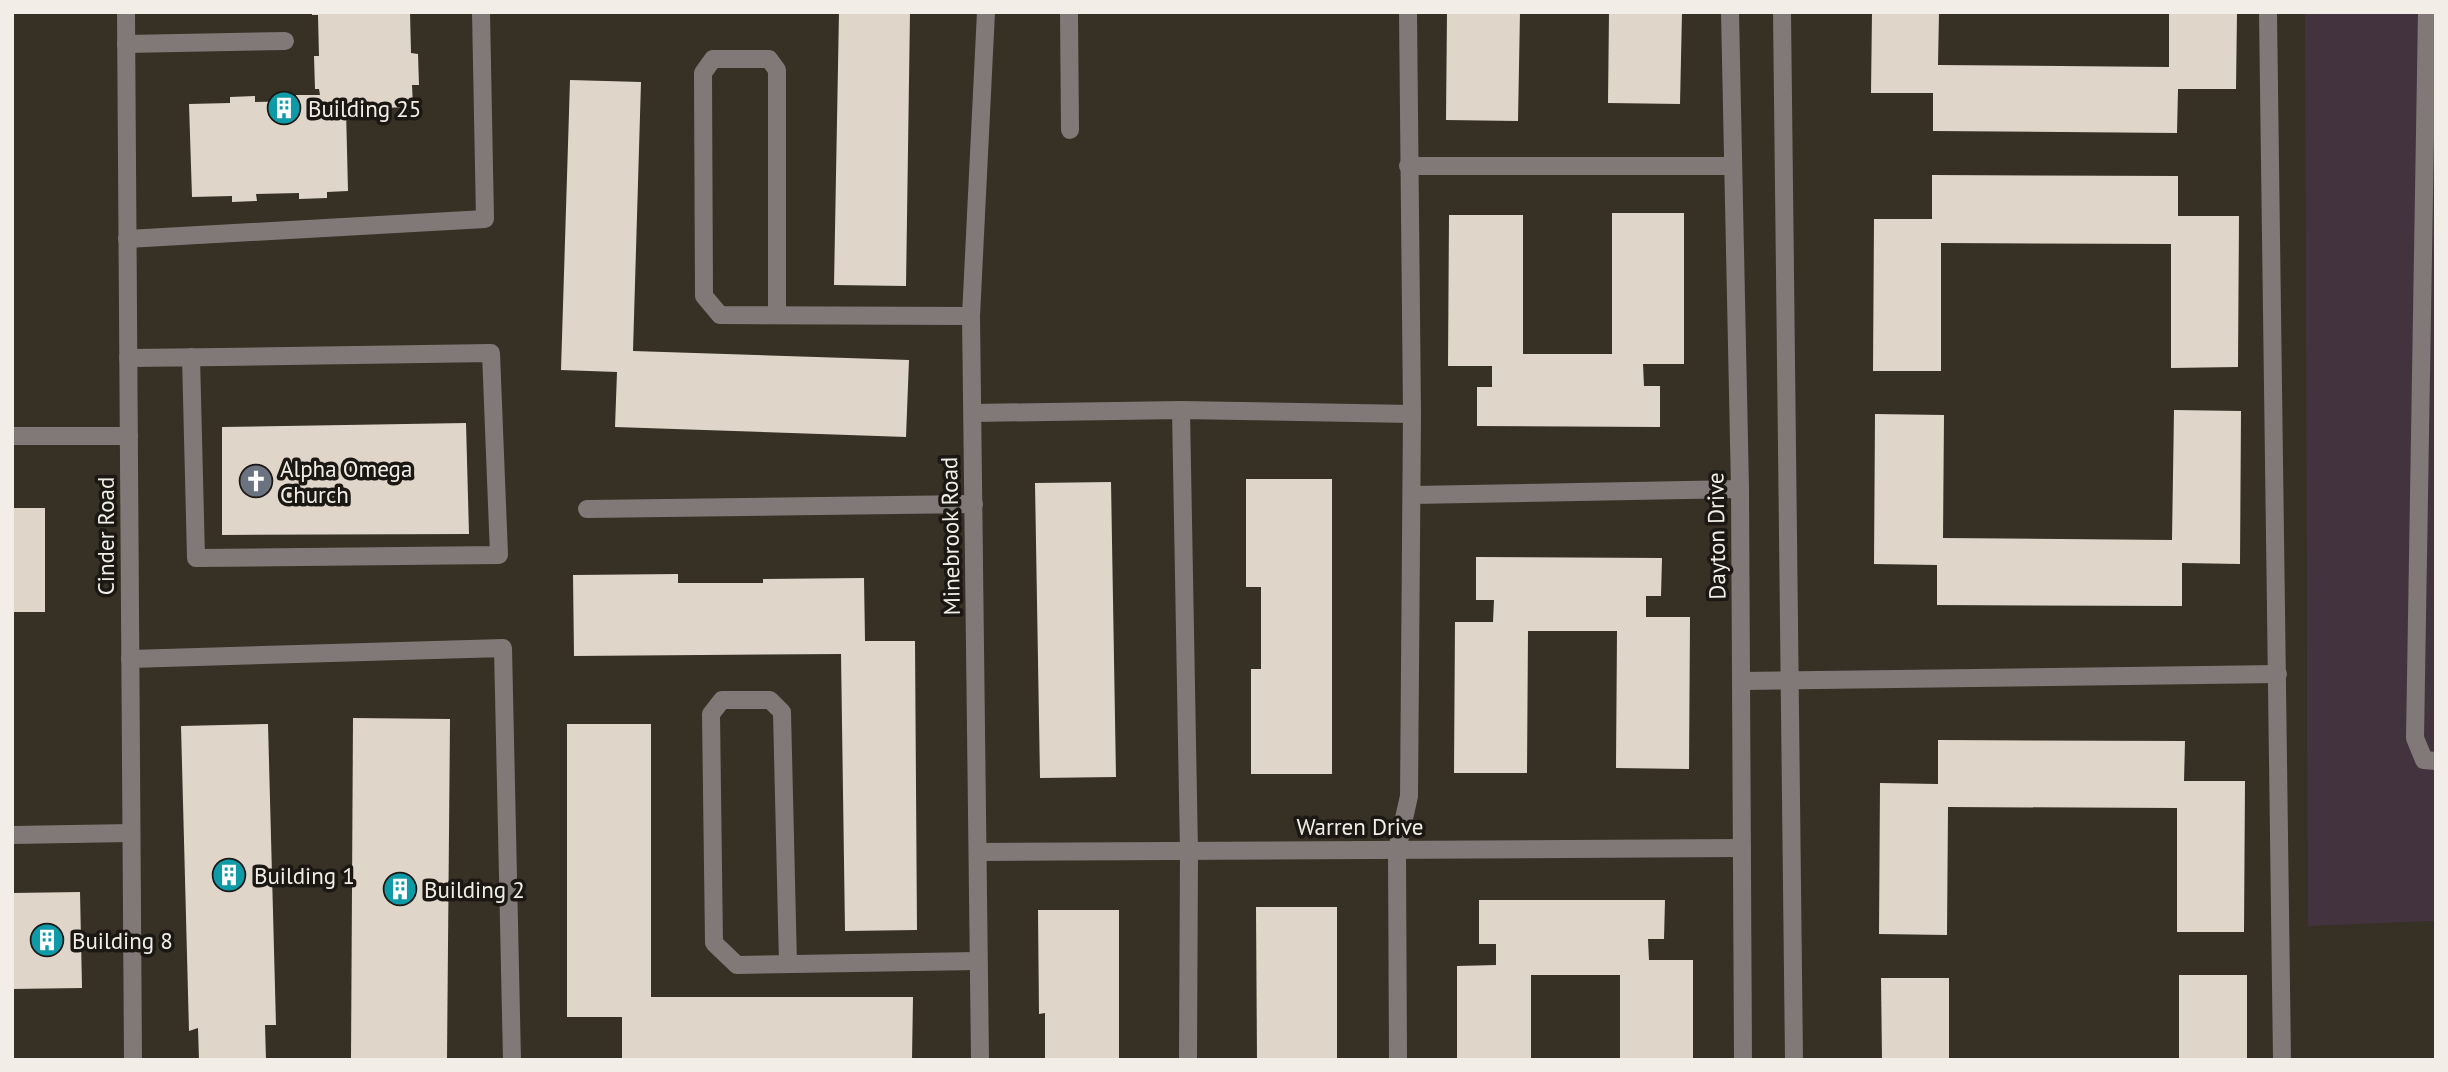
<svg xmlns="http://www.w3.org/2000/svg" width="2448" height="1072" viewBox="0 0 2448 1072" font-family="'PT Sans',sans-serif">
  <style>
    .commercial { fill: #43333e }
    .building { fill: #e0d5c9 }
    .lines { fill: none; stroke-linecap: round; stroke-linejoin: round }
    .minor { stroke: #807977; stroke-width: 18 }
    .labels { text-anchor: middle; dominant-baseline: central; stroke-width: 7; stroke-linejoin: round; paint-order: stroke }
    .poi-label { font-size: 23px; fill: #f2eee7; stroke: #1b1814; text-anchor: start }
    .street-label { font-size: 23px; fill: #f2eee7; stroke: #1b1814 }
  </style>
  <rect width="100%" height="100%" fill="#363025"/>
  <polygon class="commercial" points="2305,12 2436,12 2436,921 2308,926"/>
  <g class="building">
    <polygon points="312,12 410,12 411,53 418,54 419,85 412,85 413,107 346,109 348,191 327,192 327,198 299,199 299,193 256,194 257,201 232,202 232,196 192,197 189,104 230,103 230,97 255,96 255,102 296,101 296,95 320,95 319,89 315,89 314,56 319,56 318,15 312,15"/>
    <polygon points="839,12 910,12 906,286 834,285"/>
    <polygon points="1447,12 1520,12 1518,121 1446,120"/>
    <polygon points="1609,12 1682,12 1680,104 1608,103"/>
    <polygon points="1872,12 1939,12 1938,65 2169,67 2169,12 2237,12 2236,89 2178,89 2177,133 1933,131 1933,93 1871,93"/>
    <polygon points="570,80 641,82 633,351 909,360 906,437 615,427 617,372 561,370"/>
    <polygon points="1932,175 2178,176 2178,216 2239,216 2238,367 2171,368 2171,244 1941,243 1941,371 1873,371 1874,219 1932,219"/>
    <polygon points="1612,213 1684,213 1684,364 1643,364 1644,386 1660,386 1660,427 1477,426 1477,387 1492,387 1492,366 1448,366 1449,215 1523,215 1523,354 1612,354"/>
    <polygon points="2174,410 2241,411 2240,564 2182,563 2182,606 1937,605 1937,565 1874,564 1875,414 1944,415 1943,538 2172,540"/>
    <polygon points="466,423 469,534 222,535 222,427"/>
    <polygon points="1246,479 1332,479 1332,774 1251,774 1251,669 1261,669 1261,587 1246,587"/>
    <polygon points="1111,482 1116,777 1040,778 1035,483"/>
    <rect x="12" y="508" width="33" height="104"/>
    <polygon points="1476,557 1662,558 1661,596 1646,596 1646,617 1690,617 1689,769 1616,768 1617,631 1528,631 1527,773 1454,773 1455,622 1493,622 1494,600 1476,600"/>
    <polygon points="678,574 678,583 763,583 763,579 864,578 865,641 915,641 917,930 845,931 841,654 574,656 573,575"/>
    <polygon points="353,718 450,719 447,1060 351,1060"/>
    <polygon points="268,724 276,1025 265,1025 266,1060 199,1060 198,1028 189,1031 181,726"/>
    <polygon points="567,724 651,724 651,997 913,997 912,1060 622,1060 622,1017 567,1017"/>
    <polygon points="1938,740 2185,741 2184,781 2245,781 2244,932 2177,932 2177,808 1948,807 1947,935 1879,934 1880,783 1938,784"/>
    <polygon points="80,892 82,988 12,989 12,893"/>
    <polygon points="1479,900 1665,900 1664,939 1648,939 1649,960 1693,960 1693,1060 1620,1060 1620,975 1531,975 1531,1060 1457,1060 1457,966 1496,965 1496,944 1479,944"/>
    <polygon points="1256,907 1337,907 1337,1060 1257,1060"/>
    <polygon points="1038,910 1119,910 1119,1060 1045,1060 1045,1013 1039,1014"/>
    <rect x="2179" y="975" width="68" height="85"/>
    <polygon points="1881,978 1949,978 1949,1060 1882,1060"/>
  </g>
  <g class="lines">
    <g class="minor">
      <polyline points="126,12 133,1060"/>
      <polyline points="1069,12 1070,130"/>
      <polyline points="1730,12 1740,489 1743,1060"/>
      <polyline points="1782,12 1794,1060"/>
      <polyline points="2268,12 2282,1060"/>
      <polyline points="2427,12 2415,738 2424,760 2436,761"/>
      <polyline points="126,44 285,41"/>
      <polyline points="1408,166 1732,166"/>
      <polyline points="127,239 485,219 481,12"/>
      <polyline points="777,315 777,70 769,59 713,59 703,73 704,296 720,315 971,316"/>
      <polyline points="128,358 222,357 491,353 499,555 196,558 191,357"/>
      <polyline points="1181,410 1189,852 1188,1060"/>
      <polyline points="973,413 1181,410 1412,414"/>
      <polyline points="12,436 129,436"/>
      <polyline points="1412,495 1740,489"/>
      <polyline points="587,509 974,504"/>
      <polyline points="130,659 503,648 512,1060"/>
      <polyline points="1741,681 2278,674"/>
      <polyline points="12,835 131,833"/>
      <polyline points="978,852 1742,848"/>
      <polyline points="788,964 782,712 770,700 722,700 711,714 714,943 737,965 978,961"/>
      <polyline points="980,1060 971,316 986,12"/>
      <polyline points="1398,1060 1397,850 1409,796 1412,414 1408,12"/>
    </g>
  </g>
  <defs>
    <symbol id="building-disc" viewBox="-11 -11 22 22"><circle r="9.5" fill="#0f9aa8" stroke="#1b1814"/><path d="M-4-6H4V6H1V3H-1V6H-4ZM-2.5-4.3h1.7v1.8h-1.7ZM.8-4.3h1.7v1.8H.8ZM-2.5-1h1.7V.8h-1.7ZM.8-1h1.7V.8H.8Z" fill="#fff"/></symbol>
    <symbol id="church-disc" viewBox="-11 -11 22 22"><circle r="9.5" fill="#6b7280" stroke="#1b1814"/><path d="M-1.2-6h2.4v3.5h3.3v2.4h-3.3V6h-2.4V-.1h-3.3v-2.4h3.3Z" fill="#fff"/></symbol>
  </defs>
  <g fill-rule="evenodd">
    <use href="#building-disc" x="265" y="89" width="38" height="38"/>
    <use href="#church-disc" x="237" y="462" width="38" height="38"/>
    <use href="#building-disc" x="210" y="856" width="38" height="38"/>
    <use href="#building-disc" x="381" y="870" width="38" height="38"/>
    <use href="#building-disc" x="28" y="921" width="38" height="38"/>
  </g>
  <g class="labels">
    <g class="poi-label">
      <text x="308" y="108">Building 25</text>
      <text x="280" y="468">Alpha Omega<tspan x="280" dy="26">Church</tspan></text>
      <text x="254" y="875">Building 1</text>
      <text x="424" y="889">Building 2</text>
      <text x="72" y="940">Building 8</text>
    </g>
    <g class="street-label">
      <text transform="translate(105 536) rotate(-90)">Cinder Road</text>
      <text transform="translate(950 536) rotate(-91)">Minebrook Road</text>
      <text transform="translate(1716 536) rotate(-91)">Dayton Drive</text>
      <text x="1360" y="826">Warren Drive</text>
    </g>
  </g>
  <rect width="2448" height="1072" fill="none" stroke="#f2eee7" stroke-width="28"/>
</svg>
